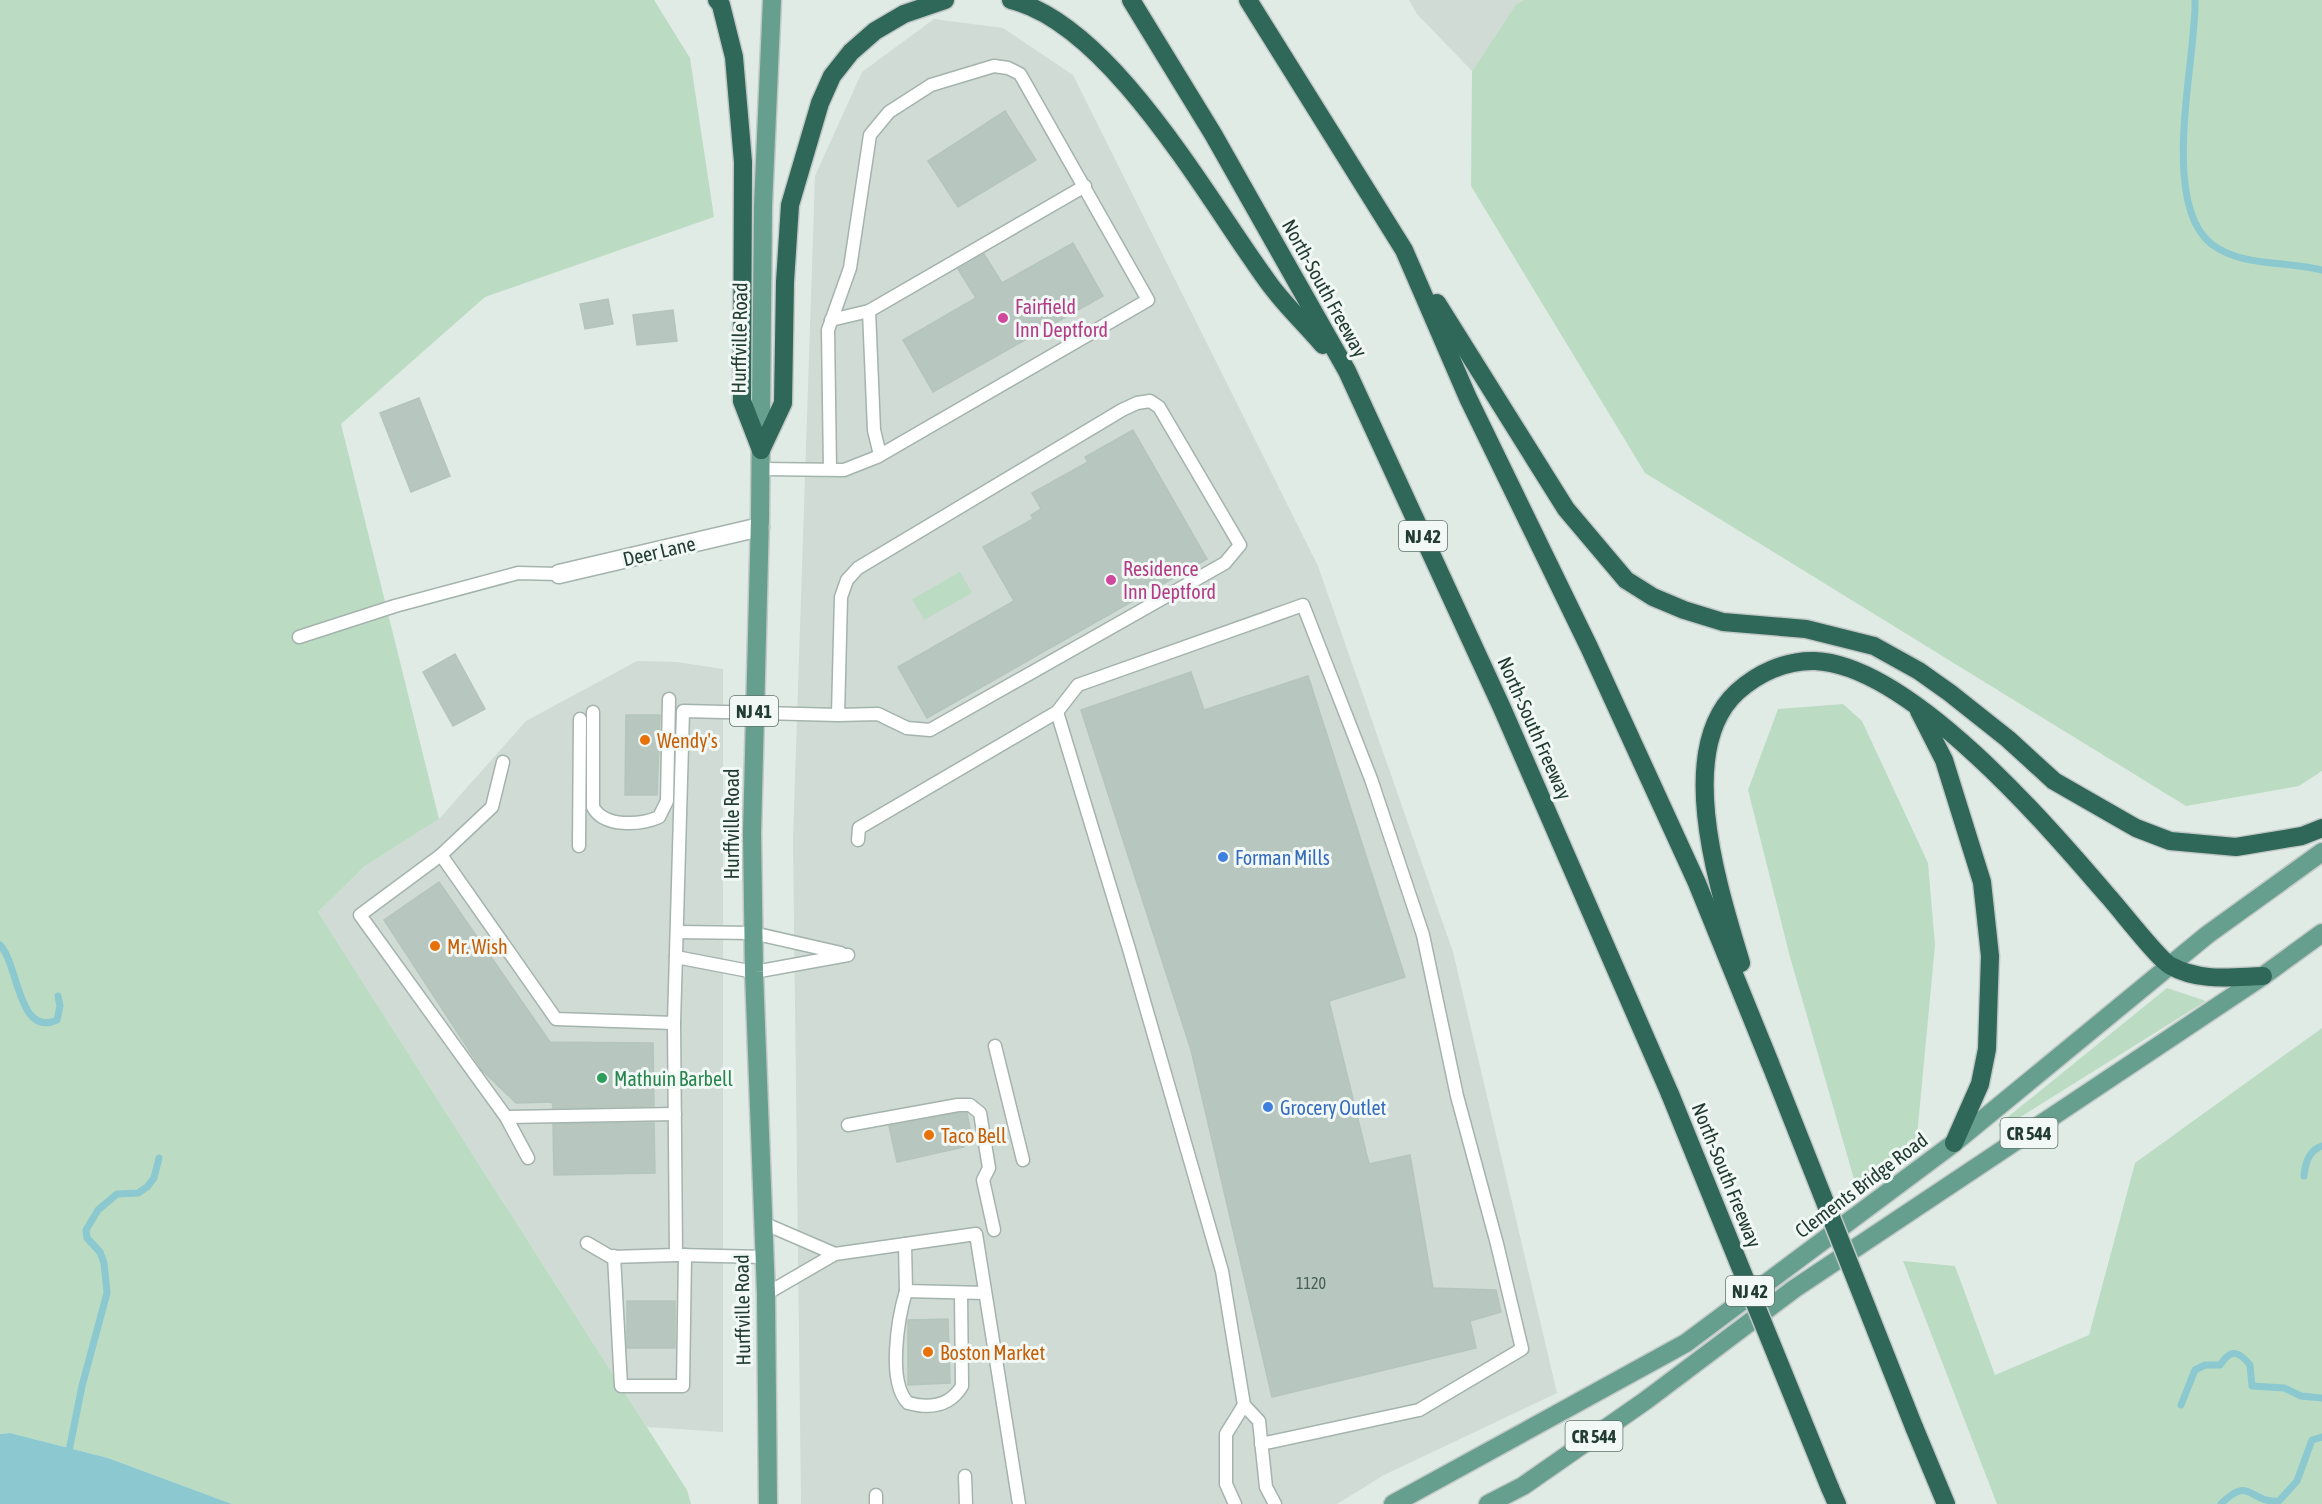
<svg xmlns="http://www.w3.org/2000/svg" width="2322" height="1504" viewBox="0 0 2322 1504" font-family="'Asap Condensed',sans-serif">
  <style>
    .built { fill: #d0dbd5 }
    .green { fill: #bbdcc2 }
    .water { fill: #8bc8cf }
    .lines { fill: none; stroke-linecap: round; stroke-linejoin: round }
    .stream { stroke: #8bc8cf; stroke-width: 7 }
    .building { fill: #b7c6bf; stroke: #b4c5bd; stroke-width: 1.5 }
    .lane-casing { stroke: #a4b3ad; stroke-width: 15 }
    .street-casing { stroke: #a4b3ad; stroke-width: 21 }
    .primary-casing { stroke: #c1c8c6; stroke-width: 21 }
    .highway-casing { stroke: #c1c8c6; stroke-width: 21 }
    .lane { stroke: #fff; stroke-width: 12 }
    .street { stroke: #fff; stroke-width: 18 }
    .primary { stroke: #679f8e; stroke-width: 18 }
    .highway { stroke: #2f6758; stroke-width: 18 }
    .highway-bridge-casing { stroke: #c1c8c6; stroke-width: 21; stroke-linecap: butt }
    .highway-bridge { stroke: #2f6758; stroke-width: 18 }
    .hotel-dot { fill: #d1479c; stroke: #f2f8f5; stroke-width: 2 }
    .food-dot { fill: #e8710a; stroke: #f2f8f5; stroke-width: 2 }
    .shop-dot { fill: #3f7fe0; stroke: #f2f8f5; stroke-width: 2 }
    .leisure-dot { fill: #2e9e5b; stroke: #f2f8f5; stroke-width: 2 }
    .labels { text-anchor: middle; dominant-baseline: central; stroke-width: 6; stroke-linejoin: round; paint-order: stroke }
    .number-label { font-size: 16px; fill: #475e56 }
    .shield { fill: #f2f8f5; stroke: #60746d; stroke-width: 1.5 }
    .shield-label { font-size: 18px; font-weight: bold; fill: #223c33 }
    .street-label { font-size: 20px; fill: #223c33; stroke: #f2f8f5 }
    .hotel-label { font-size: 20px; fill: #b23c85; stroke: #f2f8f5; text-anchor: start }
    .food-label { font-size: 20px; fill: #c56008; stroke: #f2f8f5; text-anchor: start }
    .shop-label { font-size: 20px; fill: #366cbe; stroke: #f2f8f5; text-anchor: start }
    .leisure-label { font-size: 20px; fill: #27864d; stroke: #f2f8f5; text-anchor: start }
  </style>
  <rect width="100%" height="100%" fill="#e1ebe6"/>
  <g class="built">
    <polygon points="1409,0 1524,0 1516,4 1472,71 1417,14"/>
    <polygon points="934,19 1003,28 1073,75 1318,566 1453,952 1557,1393 1384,1475 1337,1504 801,1504 793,839 815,176 862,72"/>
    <polygon points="637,661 677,662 723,669 723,1432 647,1427 318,912 365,866 439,819 526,721"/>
  </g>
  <g class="green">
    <polygon points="0,0 654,0 690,58 714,217 485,297 341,424 439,819 365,866 318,912 687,1490 691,1504 232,1504 108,1458 10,1433 0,1434"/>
    <polygon points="1524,0 2322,0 2322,771 2299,786 2186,806 1645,473 1471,186 1472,71 1516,4"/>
    <polygon points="960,572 972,593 924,620 912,599"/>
    <polygon points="1843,704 1862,721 1928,863 1935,945 1916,1147 1858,1193 1790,957 1748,790 1778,709"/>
    <polygon points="2167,988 2206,1001 2001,1129 1998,1125"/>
    <polygon points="2322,1028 2322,1504 1997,1504 1903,1261 1955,1266 1995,1375 2089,1335 2135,1163"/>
  </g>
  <polygon class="water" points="10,1433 108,1458 232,1504 0,1504 0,1434"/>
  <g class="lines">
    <g class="stream">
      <path d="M 2195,0 C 2197,59 2155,215 2219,249 C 2251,267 2288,261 2322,270"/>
      <path d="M 0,945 C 19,965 18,1038 57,1020 L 60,1006 L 58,996"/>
      <path d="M 2304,1176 C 2305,1163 2309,1150 2322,1146"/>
      <path d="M 2181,1405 L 2195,1370 L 2205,1365 L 2220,1365 C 2231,1349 2238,1350 2250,1365 L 2252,1386 L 2284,1388 L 2301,1396 L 2322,1398"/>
      <polyline points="68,1456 82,1386 107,1293 104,1263 100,1252 87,1238 86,1230 98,1210 117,1194 138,1193 147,1187 154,1178 159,1158"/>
      <path d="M 2221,1504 C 2250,1474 2250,1504 2279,1501 L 2297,1481 L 2312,1440 L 2322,1437"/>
    </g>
  </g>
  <g class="building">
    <polygon points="1005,111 1036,160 958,207 928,161"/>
    <polygon points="1073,243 1103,296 933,392 903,340 976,298 958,269 984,254 1002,283"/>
    <polygon points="608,299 613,324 585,329 580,304"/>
    <polygon points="673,310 677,341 637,345 633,315"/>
    <polygon points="419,398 450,476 411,492 380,413"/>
    <polygon points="1133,430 1207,559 927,718 898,667 1014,601 983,547 1033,519 1031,515 1041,509 1032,493 1088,462 1085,457"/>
    <polygon points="455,654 485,709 453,726 423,672"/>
    <polygon points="1191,672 1204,710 1308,676 1405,977 1329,1001 1369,1164 1410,1155 1433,1288 1496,1290 1501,1312 1470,1321 1476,1348 1272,1397 1191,1050 1081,710"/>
    <polygon points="626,715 660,715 657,795 625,795"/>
    <polygon points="439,882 550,1042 653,1043 654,1106 553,1108 552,1102 516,1103 482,1070 384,920"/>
    <polygon points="958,1113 967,1113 971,1134 962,1136 964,1147 897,1162 889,1126"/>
    <polygon points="654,1123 655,1173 554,1175 553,1124"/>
    <rect x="627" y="1301" width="48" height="47"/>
    <polygon points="948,1319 950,1383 908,1385 908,1320"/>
  </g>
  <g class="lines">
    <defs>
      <g id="lane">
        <polyline points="869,311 1085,186"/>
        <polyline points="831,320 869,311 874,430 880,455"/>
        <polyline points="761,469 844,470 877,457 1148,300 1020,74 1008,68 994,66 931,85 889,112 870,135 850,268 828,330 830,470"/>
        <polyline points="299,637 395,606 518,573 559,574"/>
        <path d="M 593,712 L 593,807 C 604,828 641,825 659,817 L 667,801 L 669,699"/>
        <polyline points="1057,712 1078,685 1303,605 1371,779 1423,935 1457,1096 1497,1244 1522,1349 1419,1410 1261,1444"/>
        <polyline points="503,762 492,807 441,855 556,1019 674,1023 683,711 838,715 841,597 847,580 858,568 1122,410 1137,403 1150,401 1159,407 1240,545 1225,563 930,730 907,728 878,714 838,715"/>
        <polyline points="858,840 859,828 1057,712 1129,949 1222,1271 1244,1405 1259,1421 1266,1487 1275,1504"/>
        <polyline points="579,846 580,719"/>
        <polyline points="441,855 360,915 506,1117 528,1158"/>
        <polyline points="677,932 753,933 841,953"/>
        <polyline points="676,957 754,972 848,955"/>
        <polyline points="995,1046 1023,1160"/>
        <polyline points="506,1117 675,1114"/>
        <polyline points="848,1125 958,1105 970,1105 980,1113 989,1168 983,1180 994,1230"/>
        <polyline points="763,1223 835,1254"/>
        <polyline points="587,1243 611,1257 676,1255 674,1023"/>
        <polyline points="905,1244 906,1291 985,1293"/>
        <polyline points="678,1255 764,1257"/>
        <polyline points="614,1256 621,1386 683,1386 685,1255"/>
        <path d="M 906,1291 C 898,1318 887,1382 908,1403 C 930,1409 950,1406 962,1386 L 961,1294"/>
        <polyline points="766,1294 835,1254 976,1234 1019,1504"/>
        <polyline points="965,1476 966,1504"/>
        <polyline points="876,1504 876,1495"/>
        <polyline points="1235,1504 1226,1484 1226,1434 1244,1405"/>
      </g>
      <polyline id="street" points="559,574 760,527"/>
      <g id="primary">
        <polyline points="768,1504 766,1294 754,972 752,833 760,518 763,206 772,0"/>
        <polyline points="1393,1504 1686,1343 1954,1143 2207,935 2322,852"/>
        <polyline points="1488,1504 1523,1486 1645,1401 1794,1289 2263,976 2322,933"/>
      </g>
      <g id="highway">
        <polyline points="717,0 721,5 734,57 743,162 742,401 761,450"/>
        <path d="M 1011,0 C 1113,25 1210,204 1271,286 C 1287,307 1306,325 1323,345"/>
        <polyline points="1131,0 1213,134 1347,371 1502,708 1670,1094"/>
        <polyline points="1248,0 1404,250 1468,398 1589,647 1697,883 1770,1063"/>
        <polyline points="1437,303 1566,509 1626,580 1653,597 1684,610 1723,622 1806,629 1874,646 1919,671 1950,693 2008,739 2054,781 2136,828 2170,841 2236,847 2302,836 2322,828"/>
        <polyline points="761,450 783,403 785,282 790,205 820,103 832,76 851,52 875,31 904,14 945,0"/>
        <polyline points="1919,711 1944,760 1982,882 1990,956 1987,1049 1980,1084 1954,1143"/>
        <path d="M 1741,963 C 1720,892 1673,751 1737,692 C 1758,673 1786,660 1815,661 C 1910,665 2048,826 2108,896 C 2120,909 2159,960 2171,966 C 2200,982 2231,977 2263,976"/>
        <polyline points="1914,1427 1946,1504"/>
        <polyline points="1830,1488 1837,1504"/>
      </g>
    </defs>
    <use href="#lane" class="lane-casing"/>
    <use href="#street" class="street-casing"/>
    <use href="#primary" class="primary-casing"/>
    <use href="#highway" class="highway-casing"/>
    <use href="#lane" class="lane"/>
    <use href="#street" class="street"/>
    <use href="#primary" class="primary"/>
    <use href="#highway" class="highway"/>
    <defs>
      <g id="highway-bridge">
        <polyline points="1770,1063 1914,1427"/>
        <polyline points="1670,1094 1830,1488"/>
      </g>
    </defs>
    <use href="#highway-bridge" class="highway-bridge-casing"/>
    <use href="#highway-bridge" class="highway-bridge"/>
  </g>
  <g class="hotel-dot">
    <circle cx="1003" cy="318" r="6"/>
    <circle cx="1111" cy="580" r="6"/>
  </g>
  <g class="food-dot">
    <circle cx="645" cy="740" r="6"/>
    <circle cx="435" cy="946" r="6"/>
    <circle cx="929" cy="1135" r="6"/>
    <circle cx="928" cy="1352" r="6"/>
  </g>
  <g class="shop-dot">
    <circle cx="1223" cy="857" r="6"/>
    <circle cx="1268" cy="1107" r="6"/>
  </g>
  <circle class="leisure-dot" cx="602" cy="1078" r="6"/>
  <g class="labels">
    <g class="number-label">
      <text x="1311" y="1283">1120</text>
    </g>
    <g class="shield">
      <rect x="1399" y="521" width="48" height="30" rx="4.5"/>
      <rect x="730" y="696" width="48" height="30" rx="4.5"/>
      <rect x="2000.5" y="1118" width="57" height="30" rx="4.5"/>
      <rect x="1726" y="1276" width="48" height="30" rx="4.5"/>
      <rect x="1565.5" y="1421" width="57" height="30" rx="4.5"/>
    </g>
    <g class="shield-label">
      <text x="1423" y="536">NJ 42</text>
      <text x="754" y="711">NJ 41</text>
      <text x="2029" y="1133">CR 544</text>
      <text x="1750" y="1291">NJ 42</text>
      <text x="1594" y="1436">CR 544</text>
    </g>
    <g class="street-label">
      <text transform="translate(1325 288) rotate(61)">North-South Freeway</text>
      <text transform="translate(739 338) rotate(-89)">Hurffville Road</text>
      <text transform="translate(659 551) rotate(-13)">Deer Lane</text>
      <text transform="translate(1535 728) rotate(66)">North-South Freeway</text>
      <text transform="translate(731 824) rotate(-90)">Hurffville Road</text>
      <text transform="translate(1727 1175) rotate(68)">North-South Freeway</text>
      <text transform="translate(1861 1185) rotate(-37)">Clements Bridge Road</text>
      <text transform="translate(742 1310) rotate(-91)">Hurffville Road</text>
    </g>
    <g class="hotel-label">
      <text x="1015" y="306">Fairfield<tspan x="1015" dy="23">Inn Deptford</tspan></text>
      <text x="1123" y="568">Residence<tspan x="1123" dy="23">Inn Deptford</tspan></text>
    </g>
    <g class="food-label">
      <text x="657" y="740">Wendy's</text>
      <text x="447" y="946">Mr. Wish</text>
      <text x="941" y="1135">Taco Bell</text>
      <text x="940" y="1352">Boston Market</text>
    </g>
    <g class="shop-label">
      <text x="1235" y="857">Forman Mills</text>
      <text x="1280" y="1107">Grocery Outlet</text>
    </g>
    <g class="leisure-label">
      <text x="614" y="1078">Mathuin Barbell</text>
    </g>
  </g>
</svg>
